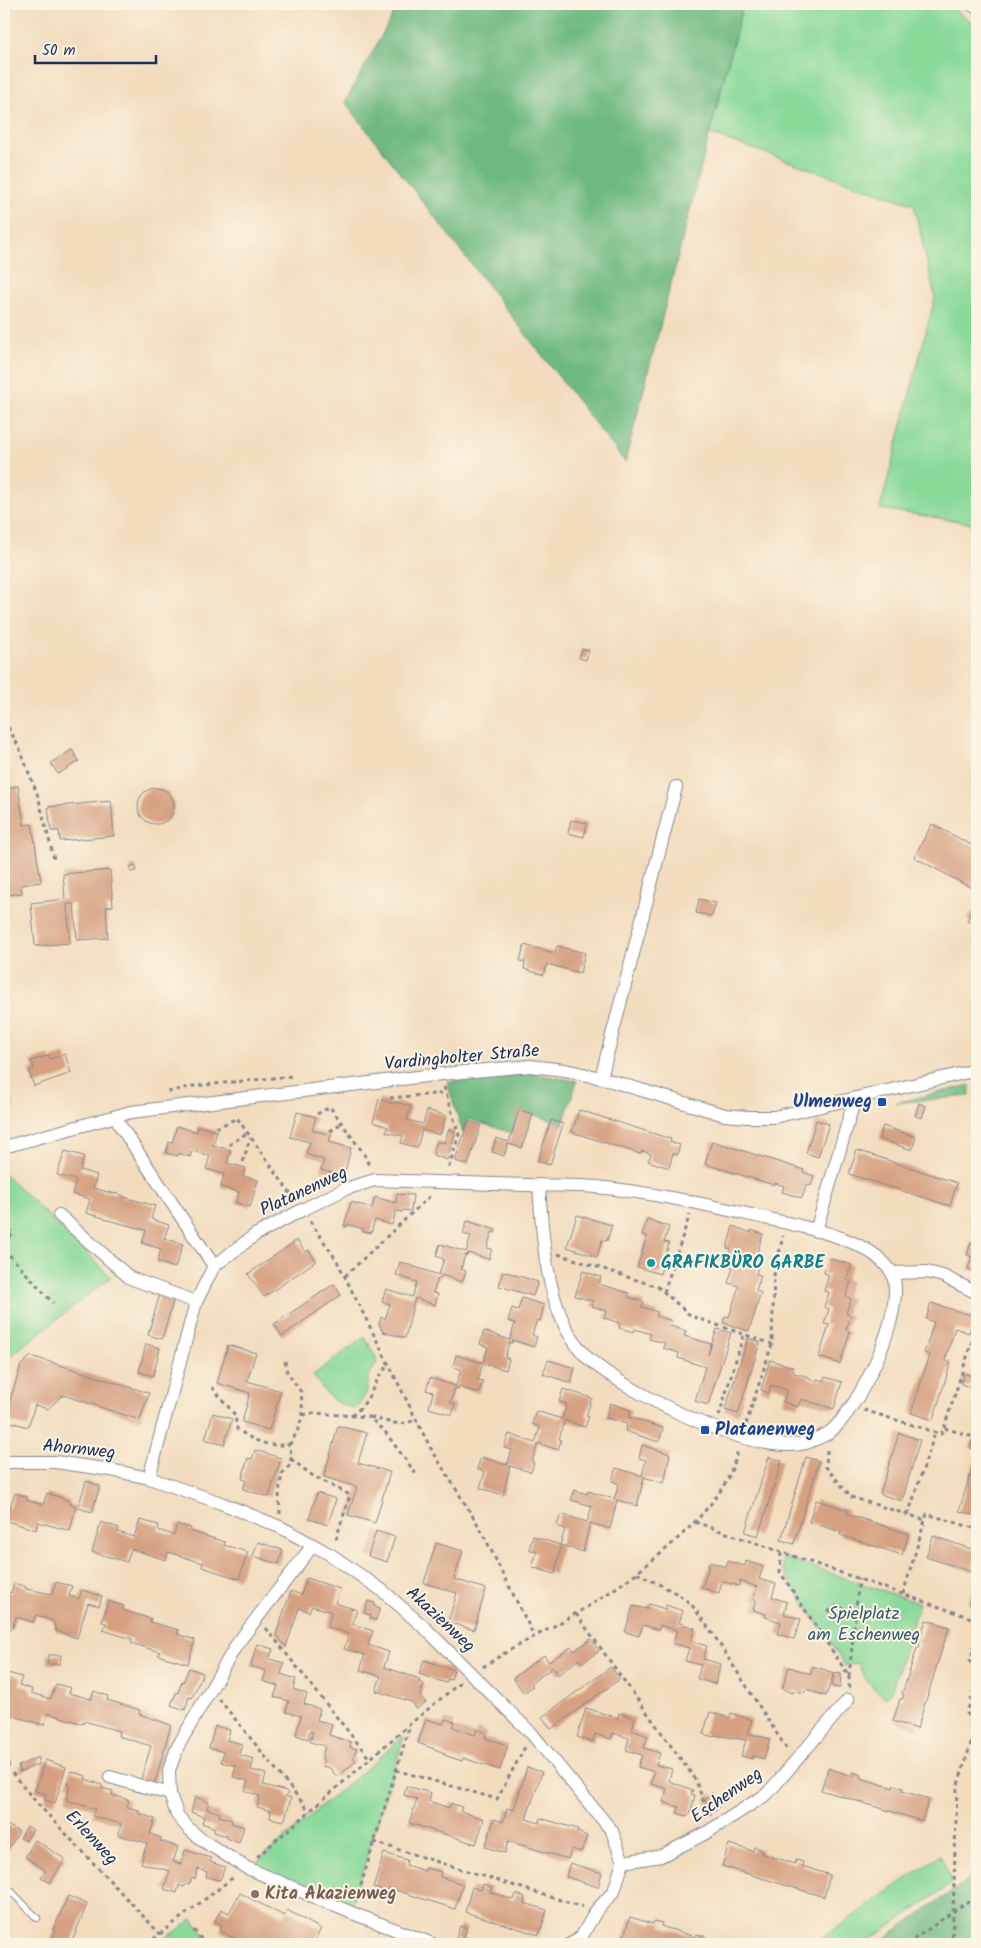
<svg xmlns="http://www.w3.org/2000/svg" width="981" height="1948" viewBox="0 0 981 1948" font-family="Kalam,sans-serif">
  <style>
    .green { fill: #89d999; stroke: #52847c }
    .forest { fill: #6eb981; stroke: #447470 }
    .building { fill: #d6a182 }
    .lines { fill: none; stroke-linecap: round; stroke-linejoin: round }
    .lane-casing { stroke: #86868e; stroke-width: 8 }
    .street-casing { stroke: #86868e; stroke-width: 14 }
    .path { stroke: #86868e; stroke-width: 3; stroke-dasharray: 4 4; stroke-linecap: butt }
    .lane { stroke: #fff; stroke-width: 6 }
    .street { stroke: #fff; stroke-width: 12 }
    .transit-dot { fill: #1a4fb4; stroke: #fcf5e5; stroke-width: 2 }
    .culture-dot { fill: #0f9aa8; stroke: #fcf5e5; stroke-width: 2 }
    .education-dot { fill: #8d6e63; stroke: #fcf5e5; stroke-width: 2 }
    .labels { text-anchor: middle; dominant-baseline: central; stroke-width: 4; stroke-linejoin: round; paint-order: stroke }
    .street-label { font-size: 18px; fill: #1b2f5e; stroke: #fcf5e5 }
    .transit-label { font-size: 18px; font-weight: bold; fill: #164399; stroke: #fcf5e5; text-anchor: end }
    .culture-label { font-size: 18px; font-weight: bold; fill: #0d838f; stroke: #fcf5e5; text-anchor: start }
    .park-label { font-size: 18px; fill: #365a6d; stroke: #fcf5e5 }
    .education-label { font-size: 18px; font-weight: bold; fill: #785e54; stroke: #fcf5e5; text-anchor: start }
  </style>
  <rect width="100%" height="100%" fill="#fcf5e5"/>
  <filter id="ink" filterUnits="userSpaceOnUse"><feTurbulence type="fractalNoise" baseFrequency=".02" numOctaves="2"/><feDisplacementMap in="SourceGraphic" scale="10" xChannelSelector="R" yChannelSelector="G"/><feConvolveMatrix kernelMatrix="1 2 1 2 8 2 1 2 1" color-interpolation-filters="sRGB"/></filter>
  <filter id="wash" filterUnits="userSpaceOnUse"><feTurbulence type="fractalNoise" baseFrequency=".0096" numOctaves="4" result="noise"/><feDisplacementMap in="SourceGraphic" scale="20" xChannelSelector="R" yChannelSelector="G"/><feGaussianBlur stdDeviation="1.12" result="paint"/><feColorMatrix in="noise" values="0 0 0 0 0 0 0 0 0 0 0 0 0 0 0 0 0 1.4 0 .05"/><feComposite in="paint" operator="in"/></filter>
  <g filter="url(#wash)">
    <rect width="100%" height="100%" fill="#f2dcbd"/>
    <g class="green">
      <polygon points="743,4 948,4 977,26 977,524 880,509 935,297 914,205 710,134"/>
      <polygon points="4,1055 13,1109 4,1113"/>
      <polygon points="4,1173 111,1277 4,1361"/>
      <path d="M 365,1337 L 378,1361 L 370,1374 L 366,1394 L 357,1408 C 332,1406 327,1394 313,1375 Z"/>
      <path d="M 783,1557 L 919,1603 L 892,1689 L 886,1698 C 872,1688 863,1680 859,1663 L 845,1665 L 783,1571 Z"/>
      <polygon points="404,1736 352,1904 251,1867"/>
      <polygon points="940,1855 953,1883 864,1944 814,1944"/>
      <polygon points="193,1919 211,1944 158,1944"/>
    </g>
    <g class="forest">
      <polygon points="399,4 743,4 625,462 345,102"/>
      <polygon points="530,1073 577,1081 563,1124 519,1110 512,1133 468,1119 463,1133 447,1082"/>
      <polygon points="970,1085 970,1096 895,1103"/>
      <polygon points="977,1580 977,1606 969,1604"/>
      <polygon points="977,1874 977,1944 876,1944"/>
    </g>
    <g id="blocks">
      <g class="building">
        <polygon points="582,649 589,650 586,660 579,658"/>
        <polygon points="72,750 79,761 58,774 51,763"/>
        <polygon points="18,786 24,825 32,824 41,882 21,885 22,893 8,895 4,867 4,789"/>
        <circle cx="156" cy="806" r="18"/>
        <polygon points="111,801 114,836 60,841 59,831 51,831 48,807"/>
        <polygon points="571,820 587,823 584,837 568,833"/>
        <polygon points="932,824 977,848 977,891 914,857"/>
        <polygon points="135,865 137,871 131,872 130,867"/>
        <polygon points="110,870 113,906 106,907 108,938 77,940 74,904 67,904 70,943 35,946 31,903 65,899 63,874"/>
        <polygon points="699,899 716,903 712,916 696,913"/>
        <polygon points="971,912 977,914 977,924 967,920"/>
        <polygon points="524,945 555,953 557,946 585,953 580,973 547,964 544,975 524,969 525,962 520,961"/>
        <polygon points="65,1054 71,1073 34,1086 29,1071 34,1069 31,1061 49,1055 50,1059"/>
        <polygon points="379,1099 394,1104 395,1102 411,1106 407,1120 423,1124 427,1110 446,1116 440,1135 422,1130 417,1148 401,1143 403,1136 386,1132 388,1127 373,1122"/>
        <polygon points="919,1103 926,1106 922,1118 915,1116"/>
        <polygon points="519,1110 533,1114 522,1148 508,1144 504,1156 492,1152 496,1138 509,1142"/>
        <polygon points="579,1110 671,1139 670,1142 680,1145 677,1155 673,1153 669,1168 648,1161 651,1154 642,1151 640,1154 572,1132"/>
        <polygon points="297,1112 316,1117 312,1130 331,1135 329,1142 351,1148 344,1176 321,1170 324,1160 306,1154 310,1142 290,1137"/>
        <polygon points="551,1120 563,1124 550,1165 538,1161"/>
        <polygon points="816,1120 829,1124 818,1157 806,1153"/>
        <polygon points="468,1121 481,1125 468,1165 455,1161"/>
        <polygon points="177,1126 197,1132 198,1126 217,1131 213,1145 231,1150 227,1163 246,1168 243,1176 258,1180 250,1207 236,1203 239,1192 221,1187 224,1174 206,1169 210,1156 192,1151 190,1157 178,1153 178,1156 166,1153 169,1142 172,1143"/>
        <polygon points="883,1126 916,1137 912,1150 879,1139"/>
        <polygon points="449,1129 454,1131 455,1134 447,1160 433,1155 437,1141 444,1143"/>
        <polygon points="712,1141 804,1170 803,1172 814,1176 811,1186 807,1184 802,1198 782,1192 784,1186 775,1183 774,1185 705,1164"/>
        <polygon points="857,1150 957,1183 950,1206 849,1174"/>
        <polygon points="65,1151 84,1156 80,1170 97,1175 93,1188 115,1194 118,1193 124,1197 155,1206 151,1219 169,1225 164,1238 183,1244 175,1268 157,1262 161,1249 142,1243 146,1230 104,1219 104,1218 86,1213 90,1199 72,1194 76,1180 57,1175"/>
        <polygon points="397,1194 413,1195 411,1211 403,1210 402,1212 396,1211 392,1225 375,1220 371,1233 362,1231 363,1229 347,1224 347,1227 344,1226 351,1202 372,1208 375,1197 396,1203"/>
        <polygon points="577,1215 612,1225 607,1241 602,1240 597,1257 567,1247"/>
        <polygon points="647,1219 669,1227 664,1242 669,1243 660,1274 637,1267 647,1236 642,1235"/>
        <polygon points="467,1221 496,1230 495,1233 492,1232 487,1248 492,1249 489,1259 468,1253 467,1256 465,1255 461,1269 466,1271 462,1282 442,1275 440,1278 438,1278 433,1293 438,1294 435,1305 415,1298 405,1338 383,1332 379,1324 381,1317 385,1319 390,1304 382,1302 386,1289 412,1297 417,1282 396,1275 400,1262 439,1275 444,1259 436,1256 440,1244 466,1252 471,1236 463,1234"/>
        <polygon points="733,1226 751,1233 751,1230 763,1234 756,1256 761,1259 756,1273 761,1276 756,1290 761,1293 749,1331 723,1323 725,1316 729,1317 739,1286 728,1283 733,1267 726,1265 731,1249 727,1248"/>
        <polygon points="297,1240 305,1252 309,1250 316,1261 264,1297 248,1274"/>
        <polygon points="971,1242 977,1244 977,1272 968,1269 972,1257 967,1255"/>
        <polygon points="829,1258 852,1265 846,1279 851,1282 846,1296 851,1299 846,1313 851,1316 846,1330 850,1332 840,1364 819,1357 829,1325 824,1324 829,1309 824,1307 829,1292 824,1291 829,1275 824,1273"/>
        <polygon points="503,1271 538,1282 533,1296 499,1286"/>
        <polygon points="583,1271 601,1277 599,1284 629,1293 628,1297 644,1302 642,1307 658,1312 656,1316 672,1321 670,1326 686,1331 684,1336 711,1344 708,1355 717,1329 731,1333 708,1405 695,1401 705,1367 678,1358 679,1353 663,1348 665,1343 649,1339 651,1334 635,1329 634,1332 619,1328 620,1323 604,1318 607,1311 591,1306 593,1301 575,1296"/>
        <polygon points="334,1284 341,1295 282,1336 274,1324"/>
        <polygon points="160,1294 174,1298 162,1339 148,1335"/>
        <polygon points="522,1298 544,1305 540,1321 537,1320 532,1335 537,1337 534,1347 513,1340 512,1343 509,1343 505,1357 509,1359 506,1370 485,1364 484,1366 482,1365 478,1380 483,1381 479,1393 458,1387 458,1389 455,1388 450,1403 455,1404 452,1415 429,1408 433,1392 426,1390 430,1378 456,1386 461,1369 453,1367 456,1355 483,1363 488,1347 480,1344 484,1331 510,1340 515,1323 508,1321 512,1308 518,1310"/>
        <polygon points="931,1303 974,1316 969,1333 955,1328 945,1360 951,1362 933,1420 911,1413 930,1355 924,1353 934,1322 926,1319"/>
        <polygon points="748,1338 760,1342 738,1414 725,1410"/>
        <polygon points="146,1344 160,1348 153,1376 139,1372"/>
        <polygon points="228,1345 256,1353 247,1381 281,1391 269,1430 242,1422 250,1393 217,1383"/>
        <polygon points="31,1356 149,1393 140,1420 63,1395 48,1409 35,1405 28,1427 4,1420 21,1365"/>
        <polygon points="548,1360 575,1368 571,1383 543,1374"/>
        <polygon points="770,1360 793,1367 794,1373 809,1377 809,1378 816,1381 817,1379 823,1381 825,1377 842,1382 834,1409 801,1399 798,1407 783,1402 787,1390 771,1385 769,1393 761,1390"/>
        <polygon points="964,1374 973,1376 970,1387 961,1384"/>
        <polygon points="563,1389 592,1398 586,1416 589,1417 585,1427 565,1420 559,1439 561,1440 558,1450 538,1443 532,1462 534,1463 531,1472 510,1466 503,1495 480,1488 485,1472 477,1469 481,1457 507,1465 512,1450 504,1448 509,1434 535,1443 540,1427 532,1424 536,1411 562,1419 567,1404 559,1402"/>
        <polygon points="610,1403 631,1410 629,1417 663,1428 659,1442 625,1431 627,1424 606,1418"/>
        <polygon points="213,1413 232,1419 224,1445 205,1439"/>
        <polygon points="338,1426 367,1433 358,1463 390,1472 375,1523 348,1515 357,1487 324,1477"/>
        <polygon points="899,1433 920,1440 902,1501 880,1494"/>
        <polygon points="972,1440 977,1442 977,1450 970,1448"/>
        <polygon points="642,1445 670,1454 664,1483 644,1477 637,1506 617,1500 610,1529 590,1523 583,1552 561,1545 555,1574 532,1567 537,1552 529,1549 533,1536 560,1545 565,1529 557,1526 561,1514 587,1522 592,1506 571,1500 575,1490 587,1494 588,1491 614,1499 619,1484 612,1481 616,1468 642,1476 646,1460 639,1458"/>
        <polygon points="255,1450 281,1458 269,1497 243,1489 246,1480 242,1479 248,1458 252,1459"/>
        <polygon points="977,1453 977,1516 959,1511"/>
        <polygon points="769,1457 782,1461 758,1536 745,1532"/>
        <polygon points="806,1457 819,1461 794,1544 781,1540"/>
        <polygon points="86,1481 100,1486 92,1512 78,1508"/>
        <polygon points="15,1493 27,1497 26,1500 43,1505 47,1493 70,1501 69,1504 76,1506 70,1531 38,1522 36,1530 7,1521 4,1528 4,1506 10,1508"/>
        <polygon points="317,1493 336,1499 328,1525 309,1519"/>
        <polygon points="816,1500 848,1510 847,1514 909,1534 902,1555 840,1535 841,1532 809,1522"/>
        <polygon points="140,1520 159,1525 158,1530 174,1535 177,1524 191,1528 190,1531 225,1542 224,1545 248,1552 239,1579 202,1567 203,1563 168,1552 166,1560 131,1549 127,1562 92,1552 101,1522 119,1528 118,1532 134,1537"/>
        <polygon points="376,1531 395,1537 387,1562 368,1556"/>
        <polygon points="933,1536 977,1551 972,1572 926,1557"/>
        <polygon points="258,1542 283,1550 279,1564 253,1556"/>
        <polygon points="436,1543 463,1551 454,1579 486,1589 474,1630 448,1622 457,1593 424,1583"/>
        <polygon points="728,1561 745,1566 746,1561 763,1567 759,1579 776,1584 772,1597 787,1602 784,1614 801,1619 794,1639 777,1634 781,1622 765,1617 766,1614 753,1610 756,1600 753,1599 757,1587 740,1581 739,1586 722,1581 719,1593 702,1588 710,1562 726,1567"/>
        <polygon points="307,1578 340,1589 335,1603 357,1610 352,1624 373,1631 368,1645 389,1652 384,1667 420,1679 419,1682 424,1684 420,1696 426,1702 417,1709 412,1702 376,1691 381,1676 360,1670 365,1655 344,1649 349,1634 327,1627 332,1612 312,1606 309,1612 299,1608 286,1647 276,1634 291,1591 301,1595"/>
        <polygon points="56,1582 72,1586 69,1596 79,1599 82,1590 102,1596 99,1606 88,1603 77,1638 56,1631 53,1621 36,1615 33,1622 16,1617 12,1629 4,1627 4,1590 11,1593 14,1583 26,1587 26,1589 52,1594"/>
        <polygon points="108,1601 124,1606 123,1610 151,1619 150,1622 179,1630 177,1634 195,1640 188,1664 158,1655 160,1652 131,1643 132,1639 103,1630 106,1623 102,1622"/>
        <polygon points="368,1601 375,1603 374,1606 380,1608 376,1620 370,1618 371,1615 364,1613"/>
        <polygon points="649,1604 665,1609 666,1605 683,1611 679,1623 695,1628 691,1641 707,1646 703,1659 721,1664 715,1684 697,1679 701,1665 685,1661 689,1648 673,1643 677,1630 660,1625 659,1630 643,1625 639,1636 625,1632 633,1606 647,1609"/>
        <polygon points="926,1620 949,1627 917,1729 893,1721 900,1699 902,1699 904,1695 902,1694 917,1648 919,1648 920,1644 918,1643"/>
        <polygon points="591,1639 599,1651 582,1663 579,1659 558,1675 553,1667 531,1683 533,1686 524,1693 513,1678 544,1655 549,1662 571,1647 574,1651"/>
        <polygon points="257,1644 273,1649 269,1659 284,1663 281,1674 296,1679 293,1689 307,1694 304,1704 320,1709 317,1720 332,1724 329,1735 351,1742 350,1747 357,1749 353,1757 356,1761 337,1777 330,1768 322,1766 324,1762 322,1758 325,1746 310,1742 313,1732 310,1731 308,1739 296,1735 301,1716 286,1712 289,1701 274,1697 278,1686 263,1681 266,1671 251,1666"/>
        <polygon points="48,1655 61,1655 60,1664 48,1664"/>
        <polygon points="424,1660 454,1670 451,1680 448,1679 446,1683 419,1674"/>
        <polygon points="813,1666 834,1673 826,1696 806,1689 804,1693 794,1690 793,1693 782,1689 789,1667 811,1674"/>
        <polygon points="611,1667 620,1679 551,1729 542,1717"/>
        <polygon points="189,1668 203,1673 192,1698 189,1697 185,1710 171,1705 176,1693 178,1693 182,1681 184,1681"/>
        <polygon points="8,1673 22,1677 19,1685 32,1689 31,1693 51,1699 56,1684 71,1688 69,1693 91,1699 94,1691 108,1696 107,1700 140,1710 139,1714 171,1725 154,1786 140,1782 151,1746 118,1736 119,1731 84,1721 83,1724 48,1713 44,1725 4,1713 4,1688"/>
        <polygon points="834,1673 841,1674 840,1688 832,1687"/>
        <polygon points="586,1708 618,1718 619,1713 635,1718 632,1730 648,1736 644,1748 660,1753 656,1765 672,1769 669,1781 693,1790 691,1794 695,1795 690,1814 686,1816 677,1813 679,1807 663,1802 667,1789 651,1784 654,1772 638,1767 642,1755 626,1750 629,1738 613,1733 611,1739 595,1734 593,1742 577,1737"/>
        <polygon points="710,1712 730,1718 731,1713 752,1720 748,1733 770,1739 764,1759 753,1756 752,1759 741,1756 746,1740 715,1735 714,1737 703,1734"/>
        <polygon points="426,1719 443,1724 445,1719 455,1722 453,1727 475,1735 477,1729 486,1733 485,1738 508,1745 500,1770 463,1758 462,1761 444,1755 445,1753 418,1743"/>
        <polygon points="215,1726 230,1730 227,1740 242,1744 239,1755 254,1759 251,1770 266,1774 263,1785 286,1791 288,1793 286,1796 291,1798 285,1819 283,1821 270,1818 271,1811 257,1807 260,1796 245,1791 248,1781 233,1777 236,1766 221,1762 224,1752 209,1748"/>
        <polygon points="38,1757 39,1760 37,1765 20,1772 18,1766"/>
        <polygon points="45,1760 66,1767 55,1803 45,1800 46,1794 35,1791"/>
        <polygon points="527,1767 542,1772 526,1819 539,1823 540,1818 578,1829 577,1832 587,1836 581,1852 572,1849 568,1859 508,1841 505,1853 485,1847 494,1819 503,1822 507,1808 514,1810"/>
        <polygon points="828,1768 852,1776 853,1772 861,1775 860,1778 893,1788 894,1785 903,1788 902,1791 929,1799 922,1821 821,1790"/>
        <polygon points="71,1771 86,1776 85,1779 102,1785 102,1788 113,1791 112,1795 129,1800 127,1807 139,1810 138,1813 155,1819 150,1834 161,1838 160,1841 178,1847 173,1862 181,1864 185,1850 211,1858 210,1862 225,1867 220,1880 206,1877 207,1872 198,1869 195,1879 192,1878 190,1883 183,1887 179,1885 177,1893 164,1889 170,1871 141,1863 147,1843 118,1835 121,1824 92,1816 95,1809 66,1800 70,1785 67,1784"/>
        <polygon points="406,1786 431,1793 429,1801 449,1808 451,1803 453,1804 462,1807 460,1811 484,1819 476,1844 409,1823 417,1799 404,1795"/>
        <polygon points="711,1792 722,1804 711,1815 705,1799"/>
        <polygon points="195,1797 209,1802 207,1809 220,1813 219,1816 232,1820 231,1823 244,1827 239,1843 226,1838 227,1836 214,1832 215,1828 202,1823 204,1817 191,1812"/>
        <polygon points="4,1823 19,1832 8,1850 4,1848"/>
        <polygon points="27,1826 33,1830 26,1841 20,1838"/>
        <polygon points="35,1840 65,1859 50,1883 41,1877 45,1871 41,1867 25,1857"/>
        <polygon points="729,1844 753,1851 754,1847 762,1850 761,1853 795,1864 796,1860 803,1862 802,1866 830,1875 824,1897 722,1866"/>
        <polygon points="384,1853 407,1860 406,1865 425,1871 426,1868 441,1872 440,1877 463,1884 455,1909 389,1888 388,1891 373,1887"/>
        <polygon points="570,1863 602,1873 598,1887 566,1877"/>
        <polygon points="483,1884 492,1887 490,1892 514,1900 516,1894 525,1897 524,1903 547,1910 539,1935 465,1912 472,1887 481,1890"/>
        <polygon points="240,1893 284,1916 287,1910 321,1929 313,1944 246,1944 220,1931 222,1925 215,1921 221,1909 229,1913"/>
        <polygon points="68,1896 87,1904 71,1944 49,1944 55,1931 53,1930"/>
        <polygon points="630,1917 653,1924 654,1921 662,1923 661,1926 695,1937 696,1934 704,1936 703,1940 715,1944 639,1944 623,1939"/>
        <polygon points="460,1926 467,1928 463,1942 456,1939"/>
        <polygon points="365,1940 377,1944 364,1944"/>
      </g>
    </g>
  </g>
  <g filter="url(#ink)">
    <use href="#blocks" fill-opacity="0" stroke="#86868e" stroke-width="1"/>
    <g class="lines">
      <defs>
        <g id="lane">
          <polyline points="4,1759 6,1765"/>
          <polyline points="4,1884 37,1918"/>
        </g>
        <g id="street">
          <polyline points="971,4 977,8"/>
          <polyline points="601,1078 676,787"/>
          <polyline points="119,1124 214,1266"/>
          <polyline points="4,1147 131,1112 442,1074 530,1066 565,1070 601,1078 725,1115 748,1117 774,1117 977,1070"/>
          <polyline points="59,1215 130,1278 196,1302"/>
          <polyline points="816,1231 855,1098"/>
          <polyline points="892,1273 927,1272 943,1276 977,1293"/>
          <polyline points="4,1462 55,1462 111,1470 149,1478 221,1503 280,1527 313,1545 331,1555 383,1591 427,1630 532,1734 612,1831 623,1862 614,1891 596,1911 582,1936 571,1944"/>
          <path d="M 149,1478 L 196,1302 L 214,1266 L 255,1235 L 302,1210 L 345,1189 L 375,1180 C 426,1182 476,1183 527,1185 C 550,1186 574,1185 597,1187 C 657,1193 715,1207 774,1220 C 808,1228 856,1237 882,1261 C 886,1265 891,1270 893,1275 C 905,1314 860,1407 830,1432 C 824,1436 816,1439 809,1442 C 757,1459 630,1394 590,1360 C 581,1352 571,1338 566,1328 C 545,1286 542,1231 539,1185"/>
          <polyline points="313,1545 237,1644 178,1746 169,1770 170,1794 177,1815 189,1829 202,1840 245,1867 352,1913 433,1944"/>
          <polyline points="110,1777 170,1794"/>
          <polyline points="623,1862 661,1856 706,1833 767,1794 848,1700"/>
        </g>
      </defs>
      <use href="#lane" class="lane-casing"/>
      <use href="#street" class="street-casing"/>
      <g class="path">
        <polyline points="4,720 18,745 38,796 54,859"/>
        <polyline points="444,1087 459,1135 448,1169"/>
        <polyline points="168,1092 194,1086 293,1076"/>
        <polyline points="390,1098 446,1093"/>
        <polyline points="317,1114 330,1107 364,1154 370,1168"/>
        <polyline points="216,1128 237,1118 295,1200"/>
        <polyline points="330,1131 342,1123"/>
        <polyline points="229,1145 247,1133"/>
        <polyline points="243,1162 250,1138"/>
        <polyline points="310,1221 337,1261 430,1447 480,1528 534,1636"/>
        <polyline points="4,1222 13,1234 4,1240"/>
        <polyline points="4,1249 53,1303"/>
        <polyline points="558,1254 658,1287 691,1316 772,1344"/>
        <polyline points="345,1276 430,1196"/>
        <polyline points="664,1292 690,1214"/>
        <path d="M 212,1387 L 235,1415 L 237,1429 C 253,1441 269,1448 290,1444"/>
        <polyline points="864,1410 941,1434 944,1428 977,1438"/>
        <polyline points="303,1415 314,1413 369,1417 386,1433 416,1474"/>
        <path d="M 351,1415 C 373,1402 371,1381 389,1365"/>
        <polyline points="719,1416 744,1333"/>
        <path d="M 370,1417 C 388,1421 398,1428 417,1419"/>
        <polyline points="746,1424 772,1344 774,1275 783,1236"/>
        <polyline points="944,1428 977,1326"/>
        <polyline points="827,1450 826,1467 851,1497 925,1520 927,1514 977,1529"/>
        <polyline points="291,1459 313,1476 350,1495 335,1542"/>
        <polyline points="280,1514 279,1492 282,1474 289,1466 291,1459 290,1444 297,1432 303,1415 301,1392 287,1372 285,1361"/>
        <polyline points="908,1515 935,1433"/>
        <polyline points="695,1522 977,1620"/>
        <polyline points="781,1553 780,1572 849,1676 849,1689"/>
        <polyline points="637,1573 678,1594 691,1604 713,1634 788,1751"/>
        <polyline points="903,1594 925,1520"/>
        <polyline points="828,1612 838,1605 855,1618"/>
        <polyline points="576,1614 695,1779 704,1802 705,1818"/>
        <polyline points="266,1628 370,1759"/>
        <path d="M 483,1667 C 512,1647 545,1632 575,1614 C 622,1587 697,1531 724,1485 C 731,1474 735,1461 738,1449"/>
        <polyline points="849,1676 859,1579"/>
        <polyline points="219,1699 310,1812"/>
        <polyline points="396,1770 497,1799 525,1747"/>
        <polyline points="12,1773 37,1803 160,1934"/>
        <polyline points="374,1842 583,1907"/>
        <polyline points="257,1857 410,1724 461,1682"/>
        <polyline points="356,1901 410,1725"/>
        <polyline points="194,1930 205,1944"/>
        <polyline points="147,1944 235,1876"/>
        <polyline points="907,1944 977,1895"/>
        <polyline points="952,1944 957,1788 975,1730 967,1713 977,1680 970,1661 977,1636"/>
      </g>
      <use href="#lane" class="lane"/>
      <use href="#street" class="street"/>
    </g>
  </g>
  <g class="transit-dot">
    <rect x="877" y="1097" width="10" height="10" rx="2.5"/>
    <rect x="700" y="1425" width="10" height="10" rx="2.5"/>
  </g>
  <circle class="culture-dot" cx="651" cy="1263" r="5"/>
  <circle class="education-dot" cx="255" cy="1894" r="5"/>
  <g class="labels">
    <g class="street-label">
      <text transform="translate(462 1058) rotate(-5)">Vardingholter Straße</text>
      <text transform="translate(304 1192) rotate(-25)">Platanenweg</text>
      <text transform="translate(79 1450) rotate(6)">Ahornweg</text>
      <text transform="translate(440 1620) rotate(43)">Akazienweg</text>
      <text transform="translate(727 1796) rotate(-35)">Eschenweg</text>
      <text transform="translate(91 1838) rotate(47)">Erlenweg</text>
    </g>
    <g class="transit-label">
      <text x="872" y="1102">Ulmenweg</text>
      <text x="715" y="1430" text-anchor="start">Platanenweg</text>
    </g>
    <g class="culture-label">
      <text x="661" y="1263">GRAFIKBÜRO GARBE</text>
    </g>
    <g class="park-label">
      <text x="864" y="1614">Spielplatz<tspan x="864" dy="21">am Eschenweg</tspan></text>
    </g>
    <g class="education-label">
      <text x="265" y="1894">Kita Akazienweg</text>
    </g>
  </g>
  <rect width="981" height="1948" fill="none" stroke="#fcf5e5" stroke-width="20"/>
  <path d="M35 55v8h121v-8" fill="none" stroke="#1b2f5e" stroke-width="2.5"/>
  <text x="42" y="55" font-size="15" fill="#1b2f5e" stroke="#fcf5e5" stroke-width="4" paint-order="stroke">50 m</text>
</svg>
